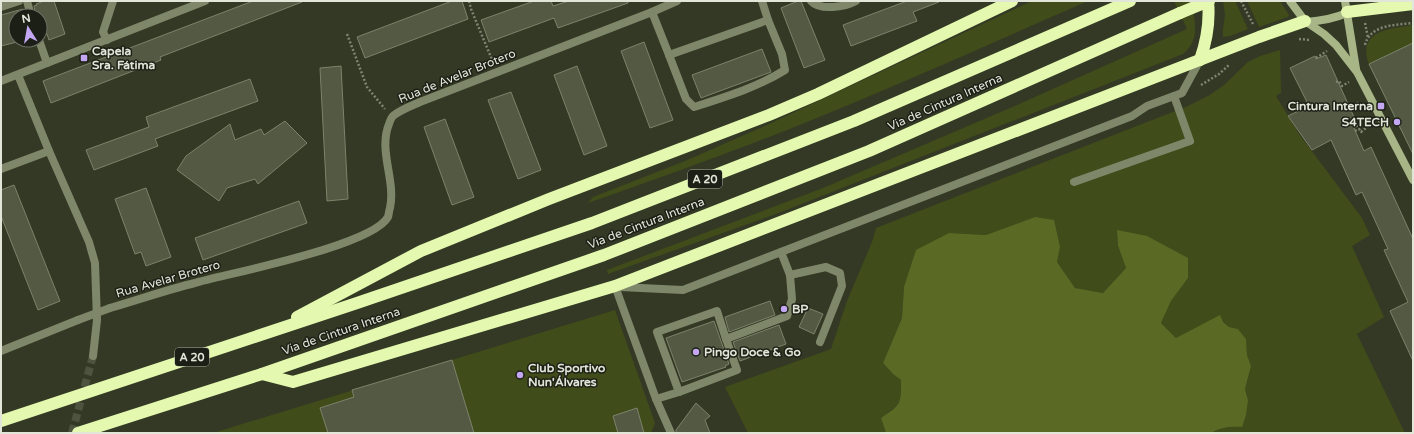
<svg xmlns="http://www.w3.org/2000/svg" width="1414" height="434" viewBox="0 0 1414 434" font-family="'Varela Round',sans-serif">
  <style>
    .green { fill: #404c1a }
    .water { fill: #5a6a24 }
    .building { fill: #535943; stroke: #7c836b }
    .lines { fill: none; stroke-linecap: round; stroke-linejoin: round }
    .minor-tunnel { stroke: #4d533f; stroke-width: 8; stroke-dasharray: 8 4; stroke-linecap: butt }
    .path { stroke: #7f8573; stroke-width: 2.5; stroke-dasharray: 2 2; stroke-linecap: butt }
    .service { stroke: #7f876a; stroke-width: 8 }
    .minor { stroke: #7f876a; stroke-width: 8 }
    .secondary { stroke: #a8b587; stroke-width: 8 }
    .motorway { stroke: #e4f8af; stroke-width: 12 }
    .minor-bridge { stroke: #7f876a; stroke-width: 8 }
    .motorway-bridge { stroke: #e4f8af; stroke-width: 12 }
    .poi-dot { fill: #c3a7f2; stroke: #1c1f15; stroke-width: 1.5 }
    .labels { text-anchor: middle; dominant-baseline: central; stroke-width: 3; stroke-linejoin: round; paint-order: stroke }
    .shield { fill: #1c1f15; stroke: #a7aa9e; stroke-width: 1 }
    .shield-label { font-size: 11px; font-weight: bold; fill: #e2e6d9 }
    .poi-label { font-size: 12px; font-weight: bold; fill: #e2e6d9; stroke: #1c1f15; text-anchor: start }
    .street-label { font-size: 12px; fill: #e2e6d9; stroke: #1c1f15 }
  </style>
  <rect width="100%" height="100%" fill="#333924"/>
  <g class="green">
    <path d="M 1032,1 L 1088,1 C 994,42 901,84 807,122 C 735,151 661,177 588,203 L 593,197 L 685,161 L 769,124 Z"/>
    <path d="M 1174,1 L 1190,1 C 1196,19 1200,41 1183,54 L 776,214 L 608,274 L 607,270 L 823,188 L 1017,105 L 1187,29 Z"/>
    <polygon points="1223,1 1235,1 1248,29 1230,36 1223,37 1223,29 1225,15"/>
    <polygon points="1247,1 1280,1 1289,15 1288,17 1259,27"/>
    <path d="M 1413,25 L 1413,43 L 1369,64 C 1357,30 1390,29 1413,25 Z"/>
    <path d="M 1280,50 L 1281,93 L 1276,96 L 1299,134 L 1362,218 L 1370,235 L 1352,246 L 1384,317 L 1357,334 L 1405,433 L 1211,433 L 1218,428 L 1231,426 L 1248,400 L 1245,389 L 1251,366 L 1247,355 L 1246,339 L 1238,329 L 1229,327 L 1223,322 L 1176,338 L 1161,323 L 1171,301 L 1188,278 L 1117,230 L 1118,246 L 1126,268 L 1103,293 L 1075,288 L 1057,262 L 1060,246 L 1035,217 L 986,235 L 949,233 L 904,287 L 902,318 L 883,363 L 893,374 L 901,380 C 901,405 901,403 881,418 L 886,433 L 748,433 L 725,387 L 831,349 L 847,301 L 872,242 L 876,228 L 1188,106 L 1208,96 L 1224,85 L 1248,62 L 1260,56 Z"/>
    <polygon points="615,310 655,423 651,433 213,433"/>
  </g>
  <path class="water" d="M 1035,217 L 1054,220 L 1060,247 L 1057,262 L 1075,288 L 1103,293 L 1126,268 L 1118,246 L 1117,230 L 1147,236 L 1188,258 L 1188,278 L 1171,301 L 1161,323 L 1176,338 L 1220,315 L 1223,322 L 1229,327 L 1238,329 L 1246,339 L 1247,355 L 1251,366 L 1245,389 L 1248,400 L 1246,415 L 1242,427 C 1230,426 1221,427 1211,433 L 886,433 L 881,418 C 901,404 901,405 901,380 L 893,374 L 883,363 L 902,318 L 904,287 L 916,250 L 949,233 L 986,235 Z"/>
  <g class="building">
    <polygon points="44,1 54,1 65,34 49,40 47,34 40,35 40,16 36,16 34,6 37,5 36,4"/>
    <polygon points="253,1 302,1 302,2 160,57 161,60 51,103 43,81"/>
    <polygon points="452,1 462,1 468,19 365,58 357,37"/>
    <polygon points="534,1 551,1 553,6 569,1 628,1 628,3 558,28 554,18 489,42 481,20"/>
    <polygon points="798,1 801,1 825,60 804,68 781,8"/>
    <polygon points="907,1 939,1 939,2 913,12 917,21 851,46 843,25"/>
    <polygon points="23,9 25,16 16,16 16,40 25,40 1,46 1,15"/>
    <polygon points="644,42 673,120 650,128 621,51"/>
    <polygon points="1413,43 1413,154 1369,64"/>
    <polygon points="762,49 771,72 701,98 692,75"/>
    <polygon points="1326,55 1358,126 1354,128 1364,151 1371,147 1413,239 1413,361 1390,311 1408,302 1384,250 1388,249 1362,192 1356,195 1331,140 1312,150 1288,116 1309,106 1290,68 1315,56 1316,59"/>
    <polygon points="341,66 348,199 327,201 320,68"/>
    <polygon points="577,66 607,146 584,155 554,75"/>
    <polygon points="250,79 258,101 155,139 158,146 94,170 86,150 149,127 146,117"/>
    <polygon points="511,92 541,170 518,179 488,100"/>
    <polygon points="445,119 474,197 452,205 424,127"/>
    <polygon points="285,121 307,143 258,184 255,179 227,188 219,201 177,170 186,156 230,124 235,140 261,129 264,135"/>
    <polygon points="14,185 60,301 38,310 1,216 1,190"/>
    <polygon points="146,188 171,257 146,266 141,252 135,254 115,199"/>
    <polygon points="299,201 307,223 203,260 195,238"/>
    <polygon points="770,301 775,315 729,332 725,317"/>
    <polygon points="808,308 823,314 814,334 799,327"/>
    <polygon points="714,321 729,364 725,366 726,367 682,382 666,338"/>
    <polygon points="779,325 786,344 740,361 733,342"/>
    <polygon points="452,360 474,433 328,433 320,408 354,397 352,390"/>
    <polygon points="696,403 710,416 705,420 710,433 676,433 676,430"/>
    <polygon points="637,408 644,433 618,433 613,416"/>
  </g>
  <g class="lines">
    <polyline class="minor-tunnel" points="72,433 93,356"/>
    <g class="path">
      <polyline points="469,1 471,9 493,62"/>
      <polyline points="1241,1 1253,24"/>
      <polyline points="1365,23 1368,38"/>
      <polyline points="347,34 367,87 385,109"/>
      <polyline points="1299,39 1310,40"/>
      <path d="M 1365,45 C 1370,24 1397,25 1413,23"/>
      <polyline points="1316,58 1327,51"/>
      <polyline points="1336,82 1339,81 1342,86 1349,82"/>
      <polyline points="1201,85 1219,74 1229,65"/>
      <polyline points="1346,109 1360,102"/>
      <polyline points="1355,131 1359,129 1361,132 1372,123"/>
    </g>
    <g class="service">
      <polyline points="1074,182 1190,141 1174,96"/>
      <polyline points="790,275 826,267 840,273 842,286 820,342"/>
      <polyline points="620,287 683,290 1132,116 1147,106 1182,93 1200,60"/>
      <polyline points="679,392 657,332 717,311 726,339"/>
      <polyline points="656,399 679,392 737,370 726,339 787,316 792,299 790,275 781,252"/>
    </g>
    <g class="minor">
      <polyline points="27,1 31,16"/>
      <path d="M 811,1 C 820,11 845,7 856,1"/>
      <polyline points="1,7 19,1"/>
      <polyline points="652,12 669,55 768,20 762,1"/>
      <polyline points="39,40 47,63"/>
      <polyline points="107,40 103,32 113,1"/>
      <path d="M 669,55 L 686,99 L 694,107 C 725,97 758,87 785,70 L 782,54 L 768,20"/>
      <polyline points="18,75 49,151 89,242 95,263 97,320 93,356"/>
      <polyline points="1,81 205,1"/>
      <polyline points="1,169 49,151"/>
      <polyline points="615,286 656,399 671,433"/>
      <path d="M 110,308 C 138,300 166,290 195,283 C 230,273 372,246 388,217 C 389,214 389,210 390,208 C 396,180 378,151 389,124 C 390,121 391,118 393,116 C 400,110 411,106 420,102 L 652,12 L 677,1"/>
      <polyline points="1,351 78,320"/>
    </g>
    <g class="secondary">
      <polyline points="1290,1 1305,21 1324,34 1336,45 1357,72 1413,180"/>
      <polyline points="1345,1 1356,69"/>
      <path d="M 1306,22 C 1321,21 1333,19 1347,13"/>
    </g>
    <g class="motorway">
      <polyline points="1347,12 1413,4"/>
      <path d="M 1200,60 C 1207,40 1210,21 1208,1"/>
      <polyline points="297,317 421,251 549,199 769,115 818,94 1012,1"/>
      <polyline points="262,374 293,382 615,286 1259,37 1305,21"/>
      <polyline points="1,421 357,303 592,223 854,121 1130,1"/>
      <polyline points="78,433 262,374 604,255 869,151 1180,13"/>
    </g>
    <polyline class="minor-bridge" points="78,320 110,308"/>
    <polyline class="motorway-bridge" points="1180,13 1209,1"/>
  </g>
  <g class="poi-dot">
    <rect x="80" y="54" width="8" height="8" rx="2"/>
    <rect x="1377" y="102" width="8" height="8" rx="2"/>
    <circle cx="1397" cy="122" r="4"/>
    <circle cx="784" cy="309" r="4"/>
    <circle cx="696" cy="352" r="4"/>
    <circle cx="520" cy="375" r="4"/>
  </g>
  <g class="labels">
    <g class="shield">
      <rect x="688" y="170" width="34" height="18" rx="3"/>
      <rect x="175" y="348" width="34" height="18" rx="3"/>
    </g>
    <g class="shield-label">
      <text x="705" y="179">A 20</text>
      <text x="192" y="357">A 20</text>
    </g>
    <g class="poi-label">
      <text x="92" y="51">Capela<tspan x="92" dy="14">Sra. Fátima</tspan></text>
      <text x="1373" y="106" text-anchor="end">Cintura Interna</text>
      <text x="1389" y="122" text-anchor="end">S4TECH</text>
      <text x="792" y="309">BP</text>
      <text x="704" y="352">Pingo Doce &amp; Go</text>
      <text x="528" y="368">Club Sportivo<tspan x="528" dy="14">Nun'Álvares</tspan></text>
    </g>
    <g class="street-label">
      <text transform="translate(457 76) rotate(-22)">Rua de Avelar Brotero</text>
      <text transform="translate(945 102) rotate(-24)">Via de Cintura Interna</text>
      <text transform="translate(646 223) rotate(-21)">Via de Cintura Interna</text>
      <text transform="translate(168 279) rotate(-16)">Rua Avelar Brotero</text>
      <text transform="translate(341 331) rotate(-19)">Via de Cintura Interna</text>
    </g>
  </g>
  <rect width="1414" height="434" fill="none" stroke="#e2e6d9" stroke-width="4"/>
  <g transform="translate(28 28) rotate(349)"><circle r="19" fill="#1c1f15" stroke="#6b6f63"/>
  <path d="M0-3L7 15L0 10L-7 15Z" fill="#c3a7f2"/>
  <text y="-6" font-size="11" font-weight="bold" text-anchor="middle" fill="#e2e6d9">N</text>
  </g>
</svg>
